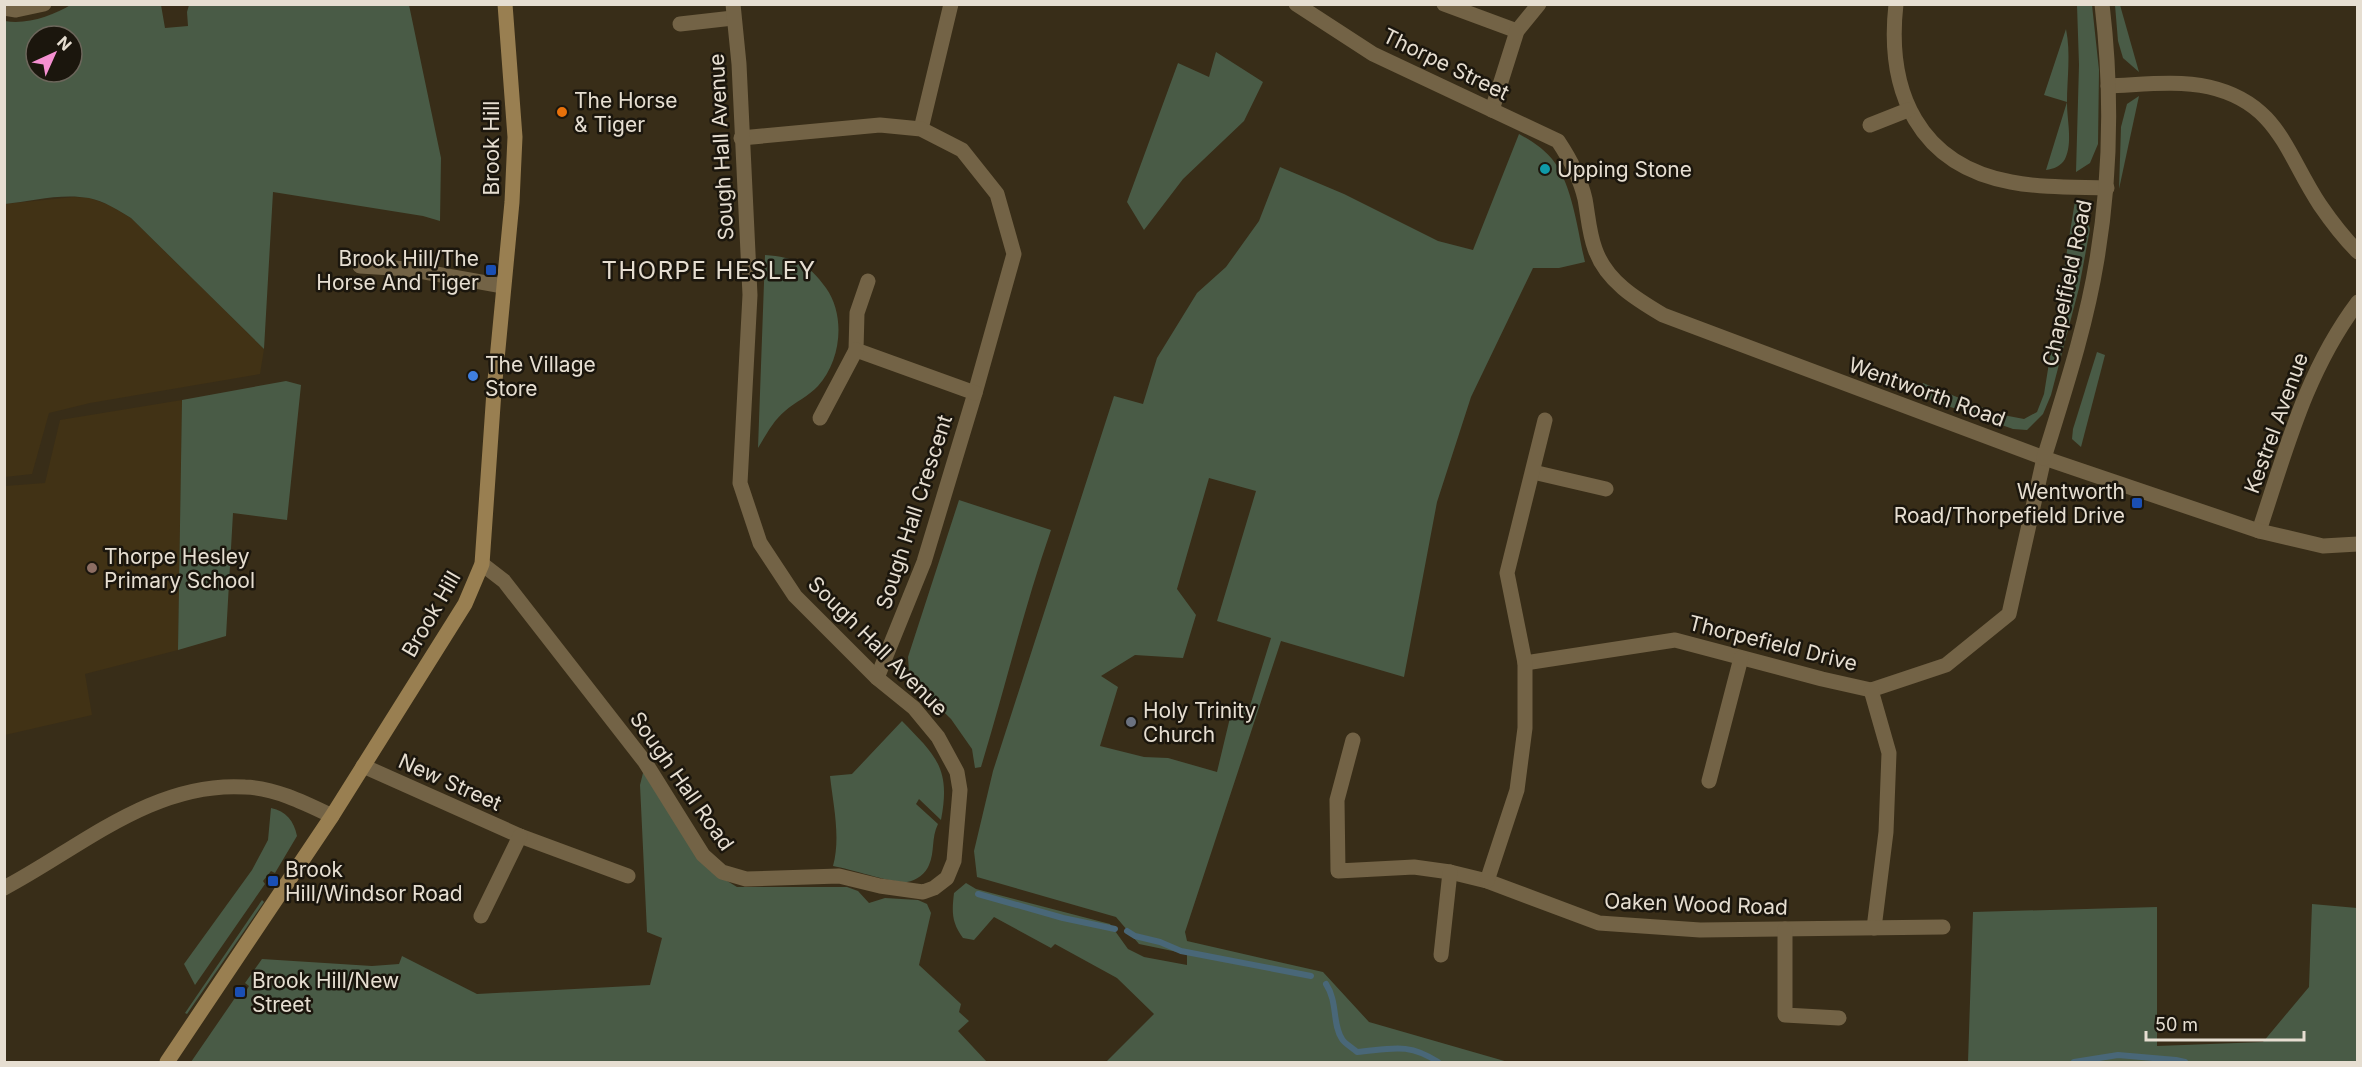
<svg xmlns="http://www.w3.org/2000/svg" width="2362" height="1067" viewBox="0 0 2362 1067" font-family="Inter,sans-serif">
  <style>
    .built { fill: #413215 }
    .green { fill: #495b46; fill-rule: evenodd }
    .lines { fill: none; stroke-linecap: round; stroke-linejoin: round }
    .stream { stroke: #496778; stroke-width: 6 }
    .minor { stroke: #736346; stroke-width: 15 }
    .tertiary { stroke: #736346; stroke-width: 15 }
    .secondary { stroke: #997f51; stroke-width: 15 }
    .food-dot { fill: #e8710a; stroke: #1b160d; stroke-width: 2 }
    .culture-dot { fill: #0f9aa8; stroke: #1b160d; stroke-width: 2 }
    .transit-dot { fill: #1a4fb4; stroke: #1b160d; stroke-width: 2 }
    .shop-dot { fill: #3f7fe0; stroke: #1b160d; stroke-width: 2 }
    .education-dot { fill: #8d6e63; stroke: #1b160d; stroke-width: 2 }
    .worship-dot { fill: #6b7280; stroke: #1b160d; stroke-width: 2 }
    .labels { text-anchor: middle; dominant-baseline: central; stroke-width: 5; stroke-linejoin: round; paint-order: stroke }
    .street-label { font-size: 21px; fill: #e6ded1; stroke: #1b160d }
    .poi-label { font-size: 21px; fill: #e6ded1; stroke: #1b160d; text-anchor: start }
    .quarter-label { font-size: 24px; letter-spacing: 1.5px; fill: #e6ded1; stroke: #1b160d }
  </style>
  <rect width="100%" height="100%" fill="#382d18"/>
  <g class="built">
    <polygon points="74,197 90,198 109,205 131,218 264,349 260,374 90,403 49,413 32,474 5,477 4,204"/>
    <polygon points="182,400 178,650 85,674 92,715 5,735 5,486 45,483 60,420"/>
  </g>
  <g class="green">
    <path d="M 72,4 L 161,5 L 165,28 L 188,26 L 187,12 L 189,5 L 409,5 L 441,158 L 440,221 L 423,216 L 273,192 L 264,349 L 131,218 C 118,210 104,201 89,198 C 62,193 31,201 5,204 L 5,21 C 26,25 53,16 72,4 ZM 36,36 L 72,36 L 72,72 L 36,72 Z"/>
    <polygon points="2077,5 2092,5 2099,70 2098,144 2090,163 2076,172 2079,65"/>
    <polygon points="2115,5 2120,5 2139,72 2123,58 2118,41"/>
    <path d="M 2066,29 C 2071,54 2067,78 2067,103 C 2067,121 2073,143 2065,159 C 2061,166 2054,169 2046,170 L 2067,102 L 2044,95 Z"/>
    <polygon points="1216,52 1263,82 1244,121 1183,179 1144,230 1127,202 1178,63 1209,77"/>
    <polygon points="2139,96 2119,189 2121,127 2127,104"/>
    <path d="M 1519,134 C 1532,141 1546,150 1555,163 C 1573,188 1578,233 1585,262 L 1559,268 L 1533,268 L 1471,397 L 1437,502 L 1404,677 L 1281,641 L 1185,932 L 1187,941 L 1323,972 L 1369,1022 L 1508,1062 L 1106,1062 L 1154,1014 L 1117,978 L 1055,944 L 1051,948 L 994,917 L 974,940 L 963,938 C 951,922 952,911 954,893 L 966,883 L 976,889 L 1110,924 L 1128,949 L 1144,957 L 1187,965 L 1187,954 L 1139,944 L 1116,917 L 977,877 L 974,851 L 993,771 L 1114,396 L 1143,404 L 1157,358 L 1197,293 L 1226,267 L 1259,221 L 1280,167 L 1344,194 L 1438,241 L 1473,250 ZM 1209,478 L 1256,491 L 1217,621 L 1271,638 L 1250,706 L 1234,701 L 1217,772 L 1168,758 L 1144,757 L 1100,746 L 1118,687 L 1101,676 L 1135,655 L 1183,658 L 1196,615 L 1177,589 Z"/>
    <polygon points="2075,201 2085,213 2090,229 2079,288 2051,395 2043,414 2027,430 2013,429 1925,398 1920,389 1923,383 1998,414 2024,419 2037,412 2044,394"/>
    <path d="M 765,255 C 795,257 809,264 826,288 C 846,316 841,361 818,386 C 809,396 795,402 785,411 C 773,421 766,435 758,448 Z"/>
    <polygon points="2097,352 2105,355 2081,447 2072,439 2073,429"/>
    <polygon points="286,381 301,385 287,520 233,513 226,636 178,650 182,400"/>
    <path d="M 959,500 L 1051,530 C 1024,608 1005,688 981,767 L 975,768 L 972,749 L 951,719 L 913,682 L 909,672 L 908,657 Z"/>
    <path d="M 902,721 C 936,756 951,768 941,820 L 919,799 L 916,804 L 938,824 C 931,838 935,852 929,865 C 926,873 916,881 907,882 C 891,883 851,869 833,866 C 841,837 833,804 830,776 L 852,774 Z"/>
    <polygon points="643,773 648,775 719,876 737,887 847,887 858,891 869,903 885,898 918,900 927,904 931,913 919,965 961,1004 959,1012 969,1021 958,1031 987,1062 191,1062 237,995 242,998 249,986 245,983 262,959 372,966 399,964 402,956 477,994 650,985 662,938 647,932 640,785"/>
    <path d="M 271,808 C 286,811 294,821 297,836 L 275,873 L 271,871 L 263,881 L 265,884 L 195,985 L 184,964 L 252,870 L 268,840 Z"/>
    <polygon points="262,900 264,902 187,1014 185,1013"/>
    <polygon points="2312,904 2357,908 2357,1062 1968,1062 1973,912 2157,907 2157,1046 2263,1042 2309,987"/>
  </g>
  <g class="lines">
    <g class="stream">
      <polyline points="978,894 1063,918 1115,929"/>
      <polyline points="1127,931 1135,936 1160,942 1181,951 1311,976"/>
      <path d="M 1326,984 C 1338,1002 1332,1024 1342,1039 C 1345,1044 1353,1048 1357,1052 C 1391,1049 1408,1042 1438,1062"/>
      <polyline points="2074,1062 2118,1055 2176,1060 2185,1062"/>
    </g>
    <g class="minor">
      <polyline points="1444,4 1517,31"/>
      <path d="M 1896,4 C 1886,92 1919,165 2011,182 C 2042,188 2075,187 2107,188"/>
      <polyline points="4,8 16,10 44,4"/>
      <polyline points="680,24 733,18"/>
      <path d="M 2108,86 C 2140,85 2177,80 2209,87 C 2279,103 2286,154 2320,205 C 2331,221 2344,238 2358,252"/>
      <polyline points="1492,110 1517,31 1539,4"/>
      <polyline points="1870,125 1908,110"/>
      <polyline points="921,129 951,4"/>
      <polyline points="741,138 880,125 921,129 962,150 997,194 1014,254 975,393 924,562 877,678"/>
      <polyline points="360,266 408,269 503,286"/>
      <polyline points="868,281 857,313 856,350 975,393"/>
      <polyline points="820,418 856,350"/>
      <polyline points="1533,472 1606,489"/>
      <path d="M 2259,531 C 2286,450 2306,371 2358,302"/>
      <polyline points="482,564 504,581 645,762 703,855 722,872 746,879 839,876 880,886 923,892 934,888 947,878 954,861 960,790 957,772 938,737 914,708 877,678 795,596 760,543 740,483 750,295 739,64 733,4"/>
      <polyline points="1525,663 1675,640 1822,679 1871,690 1946,665 2009,614 2044,458"/>
      <polyline points="1871,690 1889,753 1886,832 1874,928"/>
      <polyline points="1353,740 1337,800 1338,871 1414,867 1450,872 1487,881 1599,923 1700,930 1943,927"/>
      <polyline points="363,766 520,836 628,876"/>
      <polyline points="1709,781 1741,658"/>
      <polyline points="1487,881 1517,790 1525,728 1525,663 1507,573 1545,420"/>
      <path d="M 4,888 C 80,848 153,781 245,787 C 275,788 305,803 332,816"/>
      <polyline points="481,916 520,836"/>
      <polyline points="1785,929 1785,1015 1839,1018"/>
      <polyline points="1441,955 1450,872"/>
    </g>
    <g class="tertiary">
      <path d="M 1296,4 L 1373,54 L 1558,141 C 1570,159 1580,177 1585,199 C 1588,215 1589,233 1595,249 C 1606,281 1636,299 1663,315 L 2044,458 L 2259,531 L 2323,546 L 2358,544"/>
      <path d="M 2044,458 C 2064,393 2086,327 2097,259 C 2111,175 2112,89 2102,4"/>
    </g>
    <polyline class="secondary" points="167,1062 332,816 465,604 482,564 494,391 512,202 515,137 505,4"/>
  </g>
  <circle class="food-dot" cx="562" cy="112" r="6"/>
  <circle class="culture-dot" cx="1545" cy="169" r="6"/>
  <g class="transit-dot">
    <rect x="485" y="264" width="12" height="12" rx="3"/>
    <rect x="2131" y="497" width="12" height="12" rx="3"/>
    <rect x="267" y="875" width="12" height="12" rx="3"/>
    <rect x="234" y="986" width="12" height="12" rx="3"/>
  </g>
  <circle class="shop-dot" cx="473" cy="376" r="6"/>
  <circle class="education-dot" cx="92" cy="568" r="6"/>
  <circle class="worship-dot" cx="1131" cy="722" r="6"/>
  <g class="labels">
    <g class="street-label">
      <text transform="translate(1446 64) rotate(26)">Thorpe Street</text>
      <text transform="translate(721 147) rotate(-93)">Sough Hall Avenue</text>
      <text transform="translate(491 148) rotate(-90)">Brook Hill</text>
      <text transform="translate(2067 283) rotate(-78)">Chapelfield Road</text>
      <text transform="translate(1927 392) rotate(20)">Wentworth Road</text>
      <text transform="translate(2276 423) rotate(-70)">Kestrel Avenue</text>
      <text transform="translate(914 512) rotate(-72)">Sough Hall Crescent</text>
      <text transform="translate(431 614) rotate(-60)">Brook Hill</text>
      <text transform="translate(1773 643) rotate(14)">Thorpefield Drive</text>
      <text transform="translate(878 646) rotate(45)">Sough Hall Avenue</text>
      <text transform="translate(682 781) rotate(55)">Sough Hall Road</text>
      <text transform="translate(450 782) rotate(24)">New Street</text>
      <text transform="translate(1696 904) rotate(2)">Oaken Wood Road</text>
    </g>
    <g class="poi-label">
      <text x="574" y="100">The Horse<tspan x="574" dy="24">&amp; Tiger</tspan></text>
      <text x="1557" y="169">Upping Stone</text>
      <text x="479" y="258" text-anchor="end">Brook Hill/The<tspan x="479" dy="24">Horse And Tiger</tspan></text>
      <text x="485" y="364">The Village<tspan x="485" dy="24">Store</tspan></text>
      <text x="2125" y="491" text-anchor="end">Wentworth<tspan x="2125" dy="24">Road/Thorpefield Drive</tspan></text>
      <text x="104" y="556">Thorpe Hesley<tspan x="104" dy="24">Primary School</tspan></text>
      <text x="1143" y="710">Holy Trinity<tspan x="1143" dy="24">Church</tspan></text>
      <text x="285" y="869">Brook<tspan x="285" dy="24">Hill/Windsor Road</tspan></text>
      <text x="252" y="980">Brook Hill/New<tspan x="252" dy="24">Street</tspan></text>
    </g>
    <g class="quarter-label">
      <text x="709" y="270">THORPE HESLEY</text>
    </g>
  </g>
  <rect width="2362" height="1067" fill="none" stroke="#e6ded1" stroke-width="12"/>
  <g transform="translate(54 54) rotate(45)"><circle r="28" fill="#1b160d" stroke="#6c665b" stroke-width="1.5"/>
  <path d="M0-4.5L10 22L0 15L-10 22Z" fill="#f590d1"/>
  <text y="-9" font-size="16" font-weight="bold" text-anchor="middle" fill="#e6ded1">N</text>
  </g>
  <path d="M2146 1031v9h158v-9" fill="none" stroke="#e6ded1" stroke-width="3"/>
  <text x="2155" y="1031" font-size="18" fill="#e6ded1" stroke="#1b160d" stroke-width="4.5" paint-order="stroke">50 m</text>
</svg>
